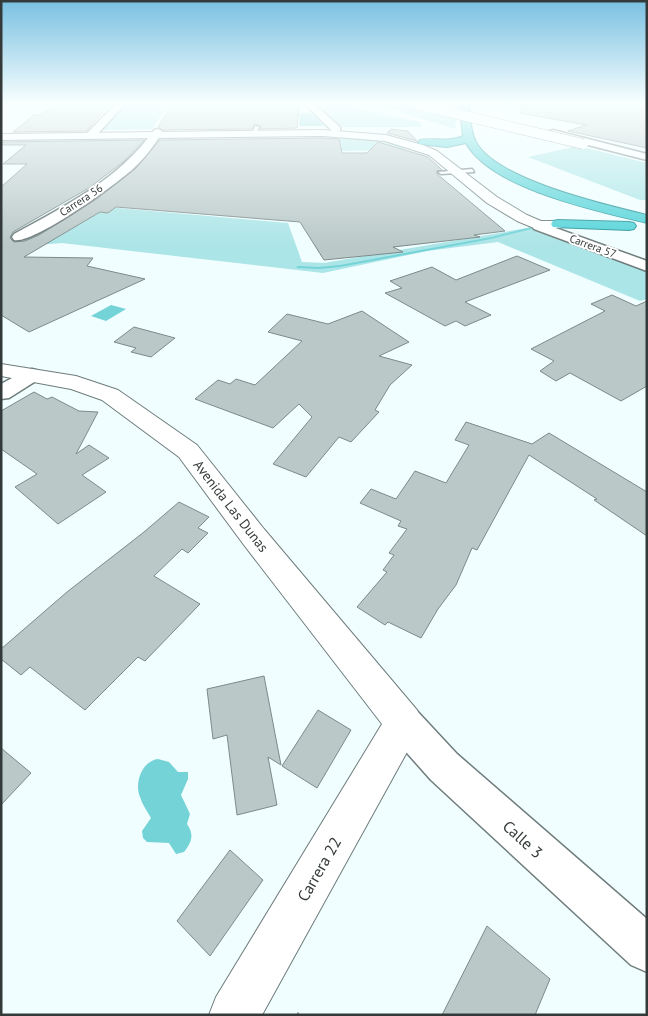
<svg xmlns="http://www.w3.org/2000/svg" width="648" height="1016" viewBox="0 0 648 1016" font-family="'PT Sans',sans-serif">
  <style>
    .green { fill: #ace5e7 }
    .water { fill: #74d3d7 }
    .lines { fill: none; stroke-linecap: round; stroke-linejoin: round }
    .stream { fill: #74d3d7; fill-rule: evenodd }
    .building { fill: #bac8c8; stroke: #7d8a8a }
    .service-casing { stroke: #6f7c7c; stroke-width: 3 }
    .minor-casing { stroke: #6f7c7c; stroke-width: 3 }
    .tertiary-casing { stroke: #6f7c7c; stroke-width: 2 }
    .trunk-casing { stroke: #2c969a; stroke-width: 2 }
    .path { stroke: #8a9394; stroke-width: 5; stroke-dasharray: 2 6; stroke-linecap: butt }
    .service { fill: #fff; fill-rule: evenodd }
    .minor { fill: #fff; fill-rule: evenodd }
    .tertiary { fill: #fff; fill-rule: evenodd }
    .trunk { fill: #53d3d8; fill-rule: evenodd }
    .minor-bridge-casing { stroke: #6f7c7c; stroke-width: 11; stroke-linecap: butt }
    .minor-bridge { stroke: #fff; stroke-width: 10 }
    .labels { text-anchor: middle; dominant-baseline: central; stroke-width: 4; stroke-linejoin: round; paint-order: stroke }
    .far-street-label { font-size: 11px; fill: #343a3a; stroke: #fff }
    .street-label { font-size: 14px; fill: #343a3a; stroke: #fff }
    .near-street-label { font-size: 16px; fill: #343a3a; stroke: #fff }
  </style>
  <rect width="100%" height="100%" fill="#f0feff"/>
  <g class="green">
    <polygon points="126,104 169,104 152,129 102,130"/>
    <polygon points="314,104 338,104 420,122 422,127 343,127"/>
    <polygon points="375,104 406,104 456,116 455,129"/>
    <polygon points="339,138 373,140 417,149 341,151"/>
    <polygon points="578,146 647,163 647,200 640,200 528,157"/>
    <polygon points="84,205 288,223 302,262 324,263 533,227 647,269 647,299 640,301 498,242 427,251 323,273 62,243 1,248 19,244 32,233"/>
  </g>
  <g class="water">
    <polygon points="313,113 324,126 299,126 300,117 288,117 287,114"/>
    <polygon points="111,305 126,309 106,321 91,316"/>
    <path d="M 158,759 L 169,762 L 178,772 L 188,772 L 188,779 L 181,795 L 190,814 L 187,824 C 195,835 191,843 184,852 L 176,854 L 169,843 L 147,842 L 143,838 L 142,831 L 151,818 C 147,811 142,804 140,797 C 134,783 142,761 158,759 Z"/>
  </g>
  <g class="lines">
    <polygon class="stream" points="539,225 540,225 540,227 491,239 340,267 319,269 298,268 296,267 298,266 319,267 340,265 491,237"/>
  </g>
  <g class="building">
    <polygon points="57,104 110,104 86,131 13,132 34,115 40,115"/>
    <polygon points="172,104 283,104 283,106 299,106 297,128 260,129 261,126 255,124 252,129 163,130 158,127"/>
    <polygon points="521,104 638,105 647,109 647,148 568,131 586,125 520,113"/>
    <polygon points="391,129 408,131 417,141 387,133"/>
    <polygon points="323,138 339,139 342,153 367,153 378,142 428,157 442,170 437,171 437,174 505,231 474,235 480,237 393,247 403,252 324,260 300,222 116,207 108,213 100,212 24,257 93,258 87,266 145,279 29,332 1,315 1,187 27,164 3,164 26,145 1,145 1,142 144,140 123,162 89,188 13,232 10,238 14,242 25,241 39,235 95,200 135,169 160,140"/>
    <polygon points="517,256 550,270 465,302 491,315 465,326 456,321 445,326 385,293 402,288 390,281 432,267 456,280"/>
    <polygon points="612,295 636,306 647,301 647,386 621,401 570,373 556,381 540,371 554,361 531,349 605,311 591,304"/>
    <polygon points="362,311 409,342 379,356 412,365 390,385 375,410 379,412 351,442 339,437 306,477 273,464 312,417 299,404 273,428 195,399 218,380 230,384 236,379 255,385 302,341 268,332 287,314 328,324"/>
    <polygon points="134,327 175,338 151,357 131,352 136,348 114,342"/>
    <polygon points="34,392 47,399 52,397 79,411 98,412 76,454 89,445 109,458 82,475 106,492 58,524 15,487 37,474 1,449 1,411"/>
    <polygon points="466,422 532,444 549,433 647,492 647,536 594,500 597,499 529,455 477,550 472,548 456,585 438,609 421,638 388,622 385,625 357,607 387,572 383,570 394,555 389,553 407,529 398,526 401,521 360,503 371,489 396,499 415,471 446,483 469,445 455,440"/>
    <polygon points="179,502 209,517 198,528 208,533 188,553 182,549 154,576 200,604 145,661 138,657 85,710 30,667 21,675 1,659 1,649 67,592 144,532"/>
    <polygon points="264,676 281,765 268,757 277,805 237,815 227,735 213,739 207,689"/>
    <polygon points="318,710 351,730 317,788 282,766"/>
    <polygon points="1,748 31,773 1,805"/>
    <polygon points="230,850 263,880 210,956 177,921"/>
    <polygon points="487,926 550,979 535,1015 442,1015"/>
  </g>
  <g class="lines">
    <defs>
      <g id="service">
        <polygon points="255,126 259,127 255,135 253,134"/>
        <polygon points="472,169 474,172 441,174 438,172"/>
      </g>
      <g id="minor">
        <polygon points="116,104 125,104 94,138 86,138 85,136 86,134"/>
        <polygon points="305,104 314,104 340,127 340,131 332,131"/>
        <path d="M 158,129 L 163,132 C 154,145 146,157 134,168 C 118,183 33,245 14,240 L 12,237 L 14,234 C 66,206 119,179 154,130 Z"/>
        <polygon points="553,130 647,154 647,160 549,135 549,131"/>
        <polygon points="539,222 647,261 647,271 534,229 532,226 534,223"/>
        <polygon points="32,369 39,371 42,375 39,379 9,398 1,399 1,384 25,371"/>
        <polygon points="404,706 417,711 457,754 647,919 647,972 631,965 431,780 391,735 386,723 391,711"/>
      </g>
      <g id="tertiary">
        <polygon points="323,130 386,135 423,145 437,151 497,197 527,215 541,221 563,221 565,224 563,227 539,230 517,221 487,203 429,155 385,141 323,136 1,140 1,134"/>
        <polygon points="1,364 76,376 118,390 197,445 264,529 417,710 423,723 262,1015 209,1015 216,997 382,724 244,545 179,457 102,400 71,389 1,376"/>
      </g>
      <g id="trunk">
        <path d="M 459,104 L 469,104 C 470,116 470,131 476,142 C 496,180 606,205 647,215 L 647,223 C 598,211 491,189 466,143 L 447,147 L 420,144 L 418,142 L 420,140 C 435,137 448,143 463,136 Z"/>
        <polygon points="558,220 629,222 634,223 636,226 634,229 629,230 553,227 551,224 553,221"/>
      </g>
    </defs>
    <use href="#service" class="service-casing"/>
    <use href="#minor" class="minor-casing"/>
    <use href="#tertiary" class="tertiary-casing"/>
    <use href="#trunk" class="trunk-casing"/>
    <polyline class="path" points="297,1015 299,1015"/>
    <use href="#service" class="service"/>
    <use href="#minor" class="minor"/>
    <use href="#tertiary" class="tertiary"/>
    <use href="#trunk" class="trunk"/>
    <defs>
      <polyline id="minor-bridge" points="415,104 583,144"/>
    </defs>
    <use href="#minor-bridge" class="minor-bridge-casing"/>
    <use href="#minor-bridge" class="minor-bridge"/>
  </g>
  <linearGradient id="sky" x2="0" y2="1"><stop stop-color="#79c0e1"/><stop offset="0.42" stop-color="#f8ffff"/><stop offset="1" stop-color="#f8ffff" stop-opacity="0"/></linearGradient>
  <rect width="648" height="246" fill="url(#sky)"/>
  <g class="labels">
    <g class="far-street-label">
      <text transform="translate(81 200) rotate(-33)">Carrera 56</text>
      <text transform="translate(593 246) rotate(20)">Carrera 57</text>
    </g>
    <g class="street-label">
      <text transform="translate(231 506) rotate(52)">Avenida Las Dunas</text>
    </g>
    <g class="near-street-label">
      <text transform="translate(523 839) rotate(42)">Calle 3</text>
      <text transform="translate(319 869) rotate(-60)">Carrera 22</text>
    </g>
  </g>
  <rect width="648" height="1016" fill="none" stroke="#343a3a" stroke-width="5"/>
</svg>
